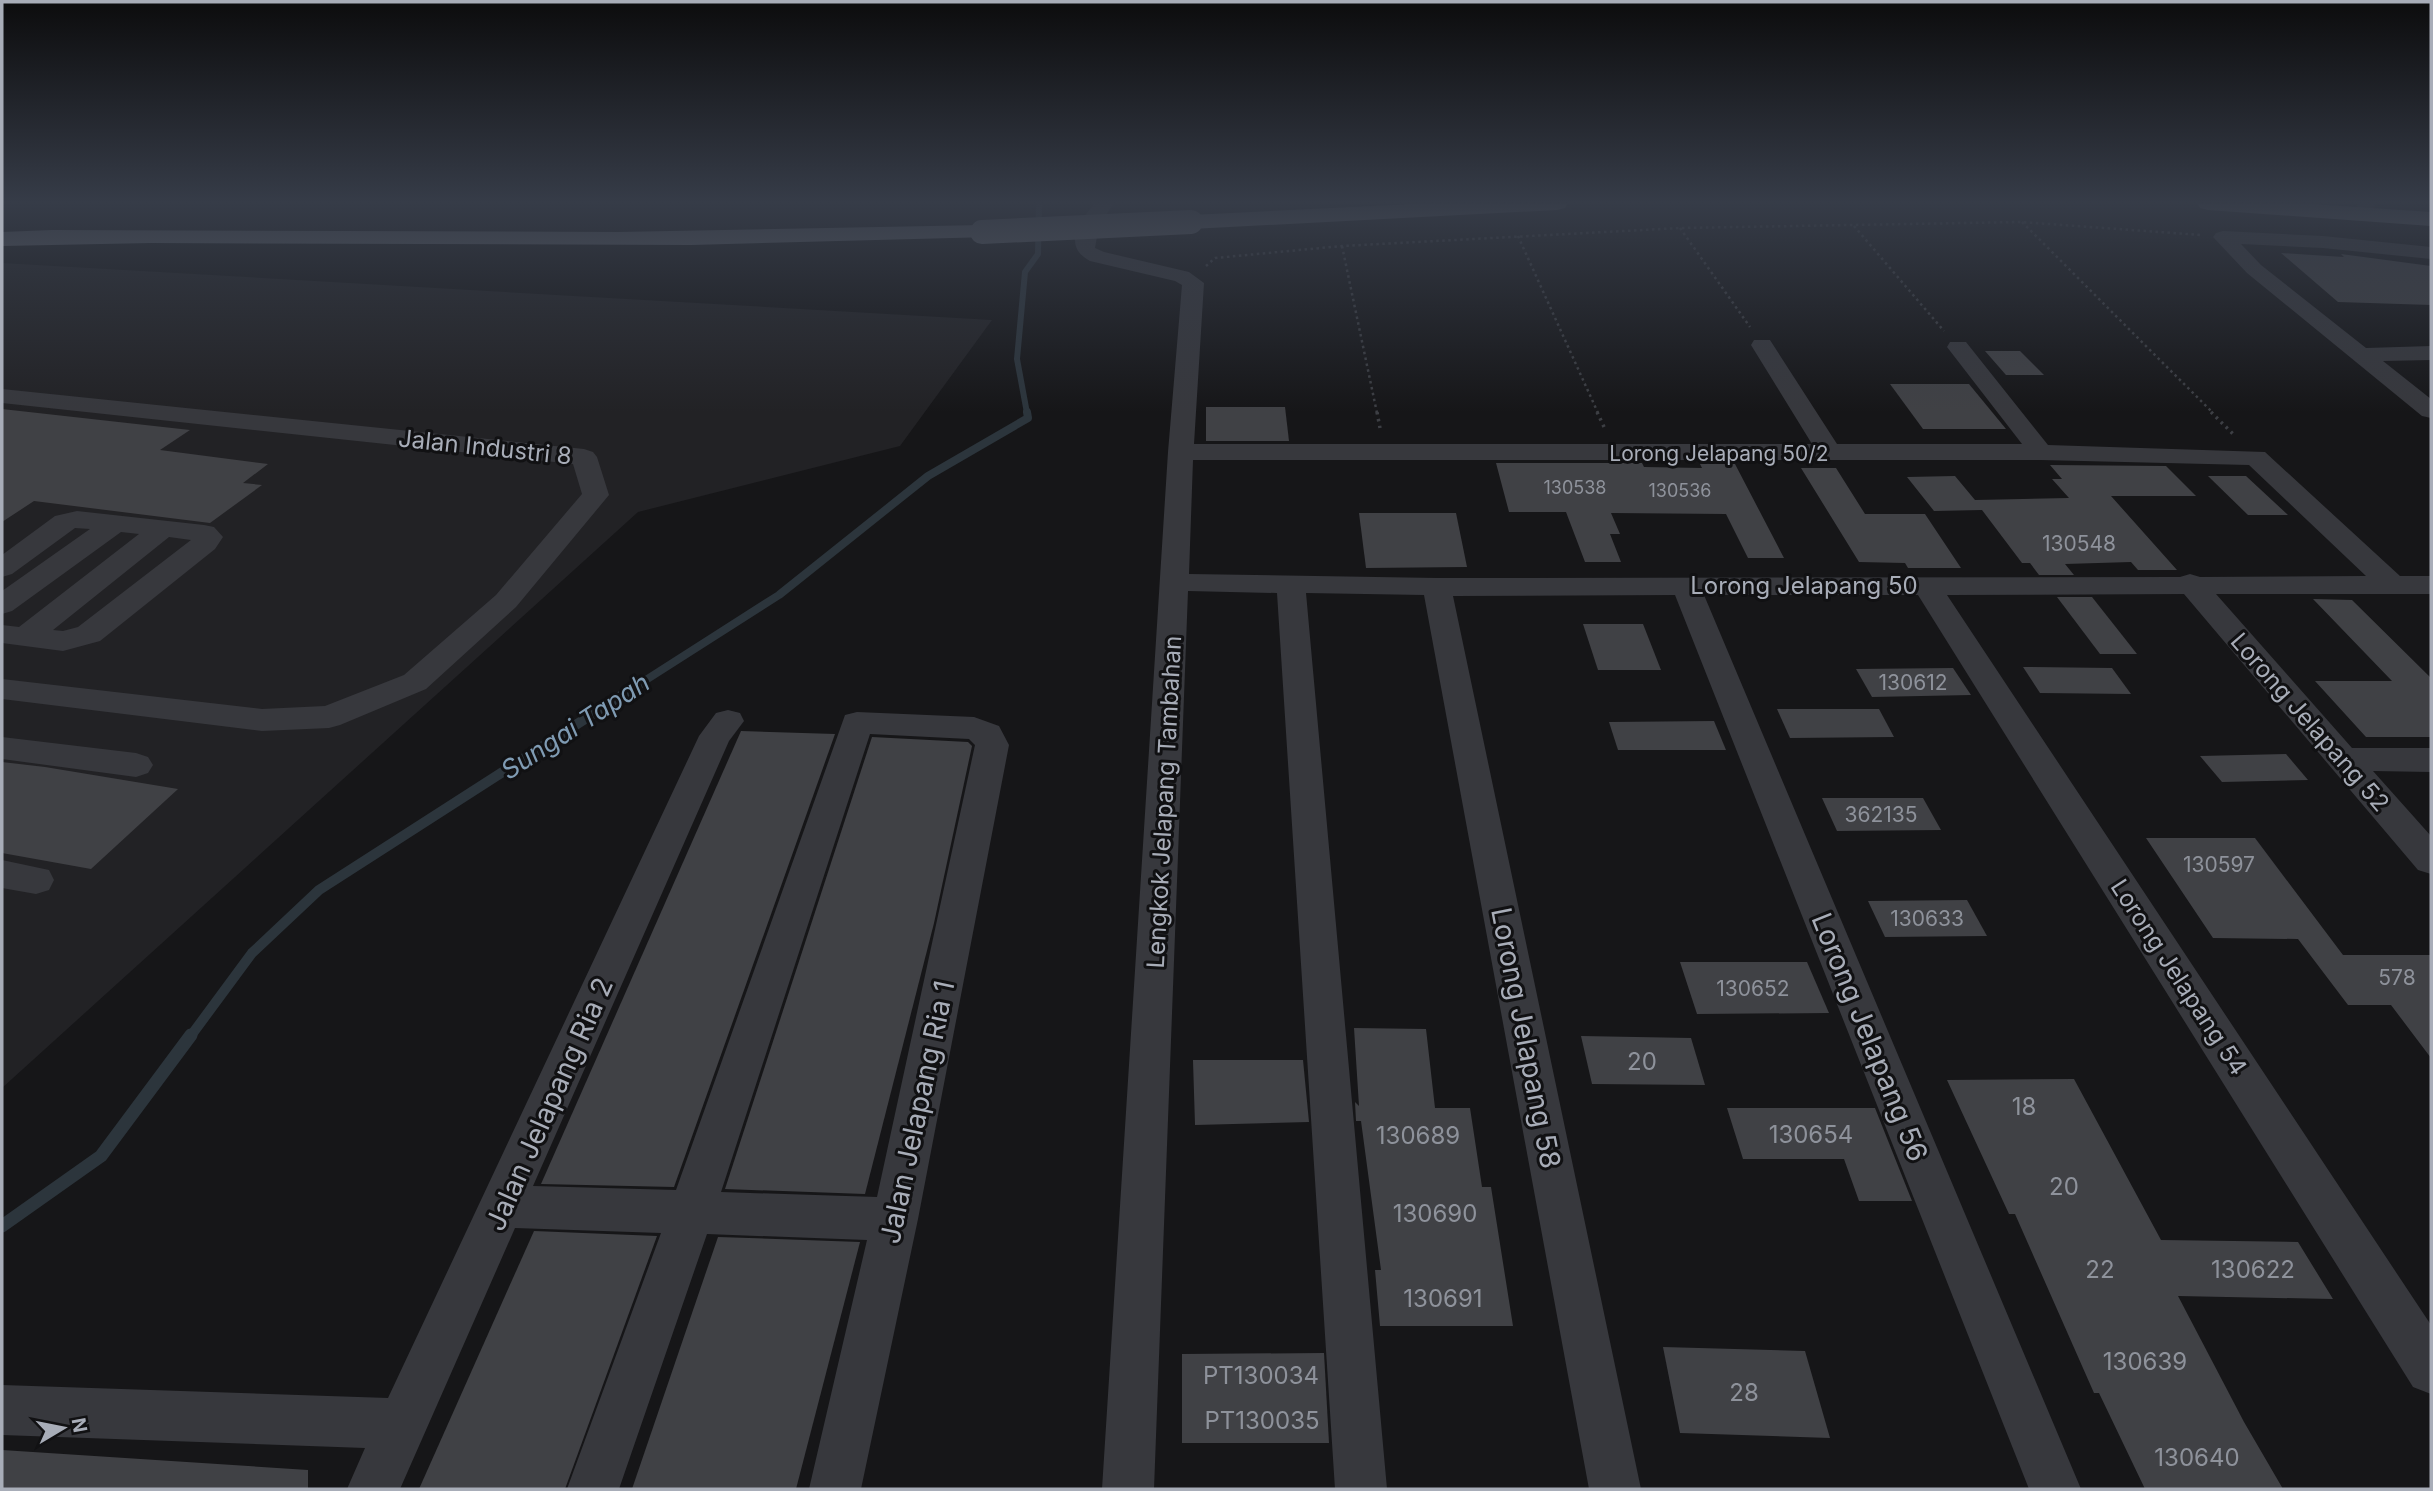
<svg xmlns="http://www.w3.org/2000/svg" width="2433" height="1491" viewBox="0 0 2433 1491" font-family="Inter,sans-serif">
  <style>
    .built { fill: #222225 }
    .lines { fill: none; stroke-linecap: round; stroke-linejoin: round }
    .stream-far3 { stroke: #2c353c; stroke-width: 6 }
    .stream-far2 { stroke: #2c353c; stroke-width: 8 }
    .stream-far1 { stroke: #2c353c; stroke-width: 10 }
    .stream { stroke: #2c353c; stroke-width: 13 }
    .building { fill: #404145 }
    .path-far1 { stroke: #3d3f44; stroke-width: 2.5; stroke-dasharray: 2.5 3.5; stroke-linecap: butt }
    .path { stroke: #3d3f44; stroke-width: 3.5; stroke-dasharray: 2.5 4.5; stroke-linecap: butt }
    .minor { fill: #37383d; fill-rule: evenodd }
    .highway { fill: #63666e; fill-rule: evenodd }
    .highway-bridge { stroke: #63666e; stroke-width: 24 }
    .labels { text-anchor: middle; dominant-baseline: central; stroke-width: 6; stroke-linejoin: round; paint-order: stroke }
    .far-number-label { font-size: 18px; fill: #8e929b }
    .far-street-label { font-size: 21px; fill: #a8adb8; stroke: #111113 }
    .number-label { font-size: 21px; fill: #8e929b }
    .street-label { font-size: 24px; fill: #a8adb8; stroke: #111113 }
    .near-number-label { font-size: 24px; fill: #8e929b }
    .water-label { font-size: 26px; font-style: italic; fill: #7f9bb3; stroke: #111113 }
    .near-street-label { font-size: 28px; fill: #a8adb8; stroke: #111113 }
  </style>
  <rect width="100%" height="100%" fill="#161618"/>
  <polygon class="built" points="2,263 992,320 900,446 638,512 2,1088"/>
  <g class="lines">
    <polyline class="stream-far3" points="1027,413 1017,359 1025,272 1038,254 1039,203"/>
    <polyline class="stream-far2" points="638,685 779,595 928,476 1028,418 1027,412"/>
    <polyline class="stream-far1" points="190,1037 252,953 319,890 641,683"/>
    <polyline class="stream" points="2,1226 101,1156 191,1035"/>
  </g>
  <g class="building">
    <polygon points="2281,253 2344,257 2341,254 2431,266 2431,305 2338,302"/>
    <polygon points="1985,351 2020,351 2044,375 2006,375"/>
    <polygon points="1890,384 1969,384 2006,429 1923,429"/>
    <polygon points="1206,407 1285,407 1289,441 1206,441"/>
    <polygon points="2,409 190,430 160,450 268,464 243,483 262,485 210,523 34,501 2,522"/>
    <polygon points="1496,463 1642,463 1644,467 1702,468 1700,464 1735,464 1784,558 1748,558 1726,514 1611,513 1620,534 1610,534 1621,562 1585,562 1566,512 1509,512"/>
    <polygon points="2050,465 2166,466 2196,496 2111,496 2177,570 2138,570 2131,562 2065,564 2074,575 2039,575 2030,563 2022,563 1982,510 1934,511 1907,477 1955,476 1975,500 2069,498 2052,479 2062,479"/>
    <polygon points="1801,468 1836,468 1865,514 1925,514 1961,568 1908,568 1905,563 1859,562"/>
    <polygon points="2208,476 2246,476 2288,515 2248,515"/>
    <polygon points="1359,513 1456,513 1467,567 1366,568"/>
    <polygon points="2057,597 2092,597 2137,654 2100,654"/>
    <polygon points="2313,599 2352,600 2431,678 2431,737 2366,737 2315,681 2392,681"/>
    <polygon points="1583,624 1643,624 1661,670 1598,670"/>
    <polygon points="2023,667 2112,668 2131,694 2040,693"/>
    <polygon points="1953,668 1971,695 1872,697 1856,669"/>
    <polygon points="1777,709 1879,709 1894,737 1790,738"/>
    <polygon points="1714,721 1726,750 1618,750 1609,722"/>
    <polygon points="741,731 835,734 674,1187 541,1184"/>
    <polygon points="872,737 968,742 972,746 934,923 865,1194 725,1189"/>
    <polygon points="2286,754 2308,780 2222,782 2200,756"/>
    <polygon points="2,762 45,767 178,789 91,869 2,853"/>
    <polygon points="1822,798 1923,798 1941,830 1837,831"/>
    <polygon points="2146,838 2255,838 2343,955 2431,955 2431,1058 2391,1005 2348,1005 2298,939 2213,938"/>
    <polygon points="1967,900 1987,936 1885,937 1868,901"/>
    <polygon points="1680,962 1807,962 1829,1013 1697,1014"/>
    <polygon points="1354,1028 1426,1029 1435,1108 1470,1108 1482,1187 1491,1187 1513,1326 1380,1326 1375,1270 1381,1270 1361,1121 1356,1121 1355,1102 1359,1106"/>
    <polygon points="1581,1036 1691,1038 1705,1085 1592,1084"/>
    <polygon points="1193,1060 1303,1060 1309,1122 1195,1125"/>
    <polygon points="2074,1079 2161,1240 2298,1242 2333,1299 2178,1296 2244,1422 2283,1489 2145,1489 2099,1393 2094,1393 2015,1214 2009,1214 1947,1080"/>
    <polygon points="1727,1108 1875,1108 1912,1201 1859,1201 1844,1159 1743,1159"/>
    <polygon points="534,1231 657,1236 565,1489 419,1489"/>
    <polygon points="718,1237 860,1242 796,1489 632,1489"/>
    <polygon points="1663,1347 1805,1351 1830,1438 1680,1433"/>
    <polygon points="1324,1353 1329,1443 1182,1443 1182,1354"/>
    <polygon points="2,1450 308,1470 308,1489 2,1489"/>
  </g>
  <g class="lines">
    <g class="path-far1">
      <polyline points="2022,222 2213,413"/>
      <polyline points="1854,226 1944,331"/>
      <polyline points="1680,228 1750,327"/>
      <polyline points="1518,236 1598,413"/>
      <polyline points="1342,246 1377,413"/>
      <polyline points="1206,266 1215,258 1342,246 1680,228 2021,222 2201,235"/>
    </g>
    <g class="path">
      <polyline points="1377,412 1380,428"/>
      <polyline points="1597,412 1605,429"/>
      <polyline points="2211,412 2233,434"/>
    </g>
    <g class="minor">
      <path d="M 1095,203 L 1114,203 L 1099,225 L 1095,248 L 1104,252 L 1189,272 L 1204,283 L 1194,444 L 1812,444 L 1751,345 L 1754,340 L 1770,340 L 1837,444 L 2022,444 L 1947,347 L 1950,342 L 1966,342 L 2048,445 L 2265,452 L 2400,576 L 2431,576 L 2431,594 L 2216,594 L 2352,748 L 2431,748 L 2431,772 L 2373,771 L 2431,836 L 2431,874 L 2418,870 L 2184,594 L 1947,595 L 2431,1325 L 2431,1394 L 2413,1387 L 1918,595 L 1704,595 L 2081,1489 L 2029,1489 L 1675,595 L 1453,596 L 1641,1489 L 1589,1489 L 1424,595 L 1306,593 L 1387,1489 L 1335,1489 L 1277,593 L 1188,591 L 1154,1489 L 1102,1489 L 1168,452 L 1182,285 L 1175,281 L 1090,261 C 1062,246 1079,222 1095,203 ZM 1193,460 L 2041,460 L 2249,465 L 2366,576 L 2200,577 L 2190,574 L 2180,577 L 1437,578 L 1189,574 Z"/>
      <polygon points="2356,203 2374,203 2375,207 2366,213 2359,211"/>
      <polygon points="2223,231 2323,236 2431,247 2431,259 2323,248 2241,244 2261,265 2366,348 2431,346 2431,360 2383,361 2431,399 2431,418 2422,416 2247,273 2213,237 2216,233"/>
      <polygon points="2,389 584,449 593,452 597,457 609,495 516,607 426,689 340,725 329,728 262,731 2,699 2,679 262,709 325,706 404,675 496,595 582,494 573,464 2,403"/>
      <path d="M 77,511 L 204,525 L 214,527 L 223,537 L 215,549 L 100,641 L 63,651 L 2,643 L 2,625 L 19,627 L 139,534 L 121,532 L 12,611 L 2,614 L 2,591 L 90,529 L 75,528 L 12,574 L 2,577 L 2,555 L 55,516 ZM 169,537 L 191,540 L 78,627 L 63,631 L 53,630 Z"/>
      <path d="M 728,710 L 740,713 L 744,721 L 729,741 L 533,1186 L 676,1190 L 845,715 L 857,712 L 974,717 L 999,726 L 1009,745 L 918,1219 L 861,1489 L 809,1489 L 867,1240 L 707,1234 L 619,1489 L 567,1489 L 661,1233 L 515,1228 L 400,1489 L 347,1489 L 365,1448 L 2,1435 L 2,1385 L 388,1398 L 699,736 L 716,713 ZM 870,734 L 969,739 L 975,745 L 877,1197 L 721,1192 Z"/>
      <polygon points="2,737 136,753 148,757 153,765 148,773 136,777 2,759"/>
      <polygon points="2,860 49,870 54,880 49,890 36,894 2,888"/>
    </g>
    <g class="highway">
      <polygon points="1434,203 1568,203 1565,208 1557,210 1191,229 1183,227 1180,222 1183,217 1191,215"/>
      <polygon points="2197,203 2297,203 2431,212 2431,226 2208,210 2200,208"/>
      <polygon points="982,225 990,227 993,232 990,237 691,245 151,243 2,246 2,232 52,230 618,232"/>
    </g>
    <polyline class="highway-bridge" points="982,232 1191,222"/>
  </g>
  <linearGradient id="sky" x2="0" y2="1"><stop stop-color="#0c0c0d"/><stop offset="0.49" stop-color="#363c48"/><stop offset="1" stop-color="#363c48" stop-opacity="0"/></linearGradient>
  <rect width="2433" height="412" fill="url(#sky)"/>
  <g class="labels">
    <g class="far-number-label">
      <text x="1575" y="487">130538</text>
      <text x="1680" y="490">130536</text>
    </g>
    <g class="far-street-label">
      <text x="1719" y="453">Lorong Jelapang 50/2</text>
    </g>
    <g class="number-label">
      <text x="2079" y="543">130548</text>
      <text x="1913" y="682">130612</text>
      <text x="1881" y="814">362135</text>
      <text x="2219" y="864">130597</text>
      <text x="1927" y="918">130633</text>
      <text x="2397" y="977">578</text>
      <text x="1753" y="988">130652</text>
    </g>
    <g class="street-label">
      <text transform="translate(485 447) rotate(6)">Jalan Industri 8</text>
      <text x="1804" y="585">Lorong Jelapang 50</text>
      <text transform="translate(2310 722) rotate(49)">Lorong Jelapang 52</text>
      <text transform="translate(1164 802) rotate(-87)">Lengkok Jelapang Tambahan</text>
      <text transform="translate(2179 977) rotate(57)">Lorong Jelapang 54</text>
    </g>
    <g class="near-number-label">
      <text x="1642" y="1061">20</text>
      <text x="2024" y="1106">18</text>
      <text x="1811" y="1134">130654</text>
      <text x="1418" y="1135">130689</text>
      <text x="2064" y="1186">20</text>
      <text x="1435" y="1213">130690</text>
      <text x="2100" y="1269">22</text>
      <text x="2253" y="1269">130622</text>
      <text x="1443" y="1298">130691</text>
      <text x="2145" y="1361">130639</text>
      <text x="1261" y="1375">PT130034</text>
      <text x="1744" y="1392">28</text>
      <text x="1262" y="1420">PT130035</text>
      <text x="2197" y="1457">130640</text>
    </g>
    <g class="water-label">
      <text transform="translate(575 726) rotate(-33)">Sungai Tapah</text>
    </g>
    <g class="near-street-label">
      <text transform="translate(1870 1037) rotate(68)">Lorong Jelapang 56</text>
      <text transform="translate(1526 1038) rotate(79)">Lorong Jelapang 58</text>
      <text transform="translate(549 1104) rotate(-66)">Jalan Jelapang Ria 2</text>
      <text transform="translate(917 1112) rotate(-78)">Jalan Jelapang Ria 1</text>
    </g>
  </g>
  <rect width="2433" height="1491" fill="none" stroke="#a8adb8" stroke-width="7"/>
  <g transform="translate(63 1428) rotate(80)" stroke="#111113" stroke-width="5" paint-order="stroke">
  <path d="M0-5L12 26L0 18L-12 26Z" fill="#a8adb8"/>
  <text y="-10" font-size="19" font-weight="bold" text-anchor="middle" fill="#a8adb8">N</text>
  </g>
</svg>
